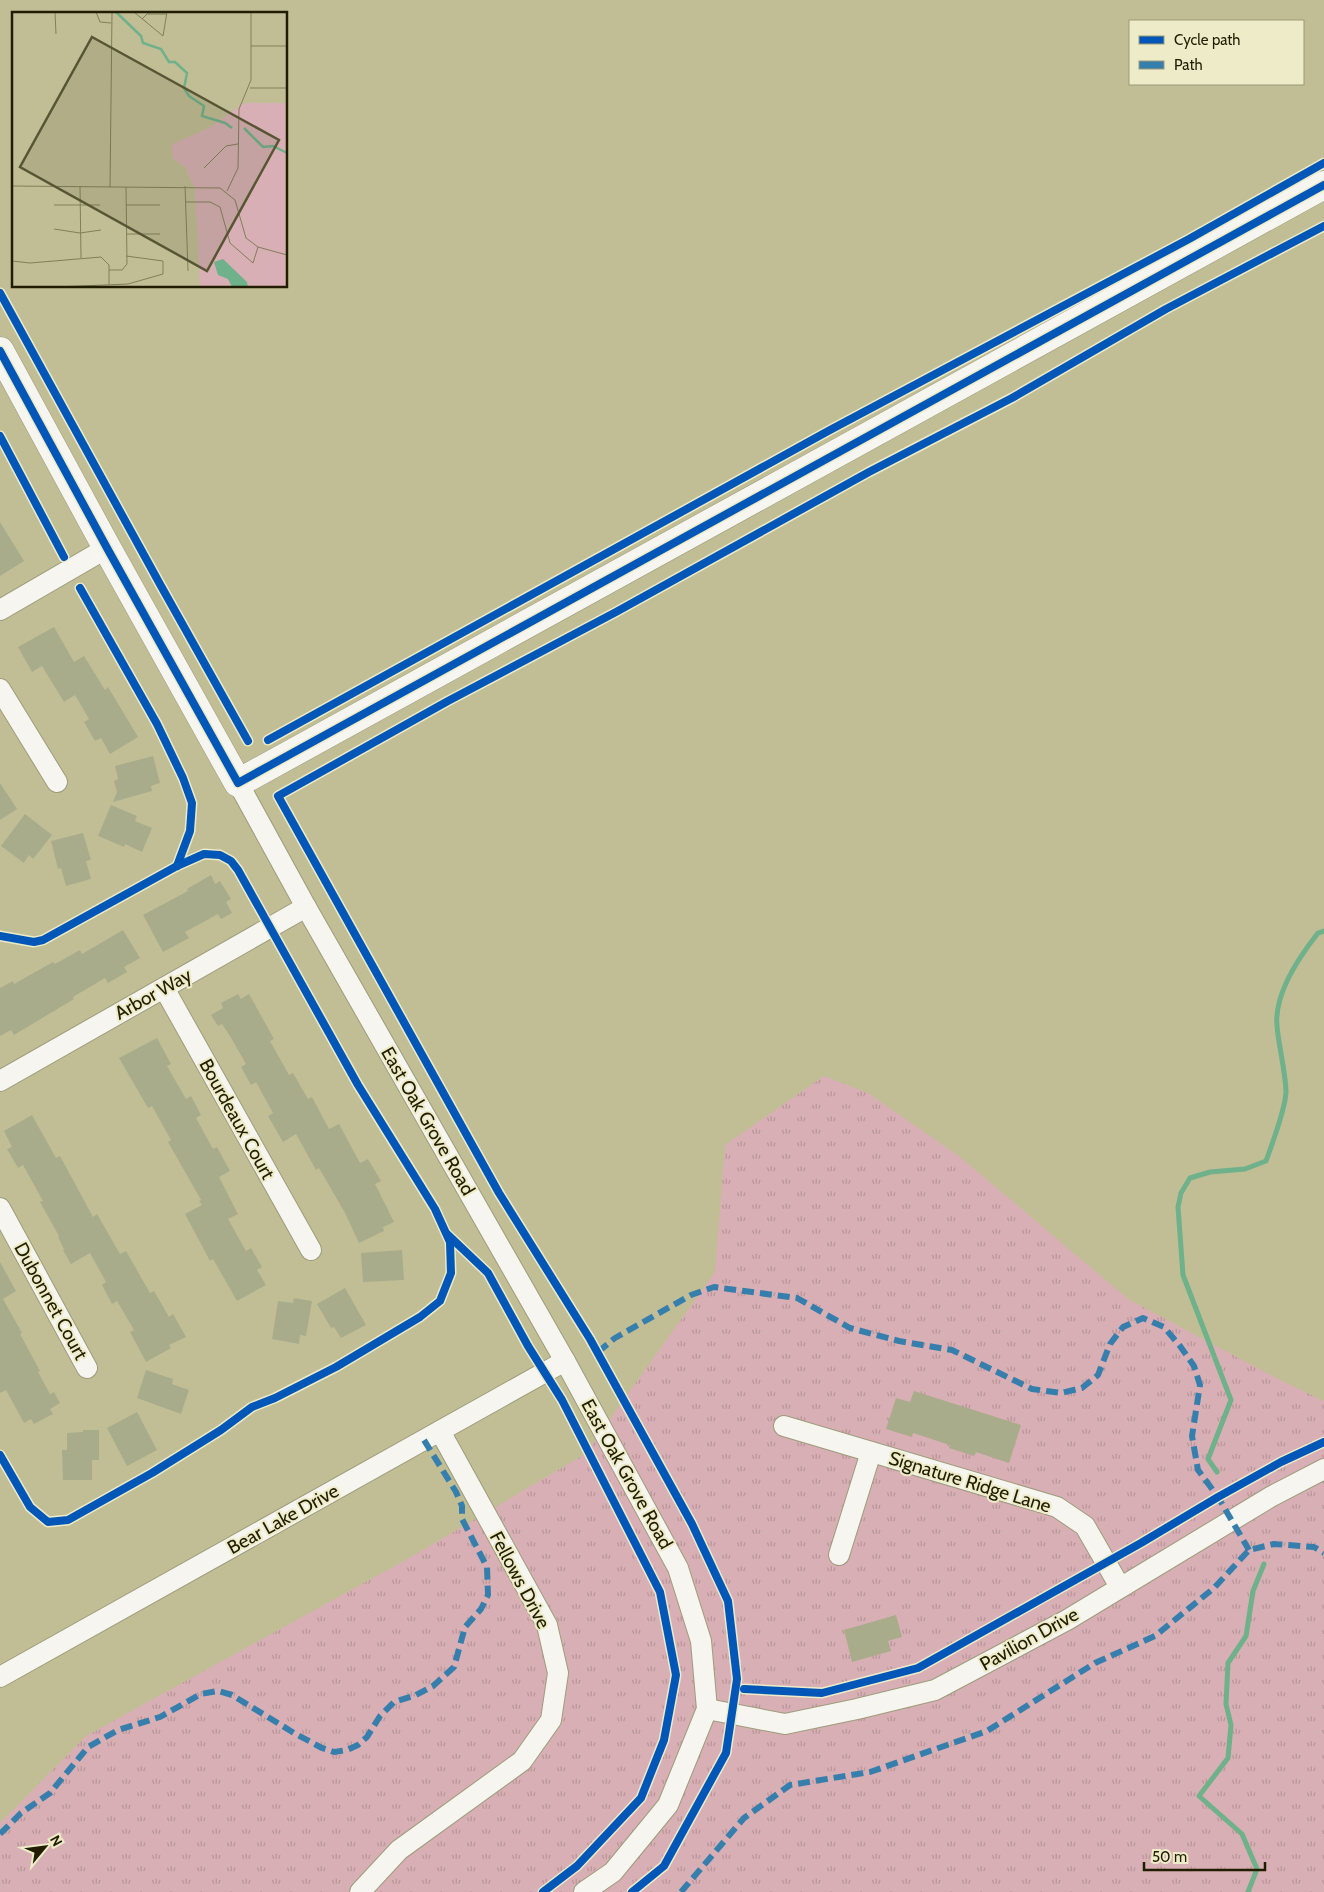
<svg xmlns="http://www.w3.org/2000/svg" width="1324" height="1892" viewBox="0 0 1324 1892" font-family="Cabin,sans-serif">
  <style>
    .grass { fill: url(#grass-tufts) }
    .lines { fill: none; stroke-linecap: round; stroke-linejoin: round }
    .stream { stroke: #6eb18a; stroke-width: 5 }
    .building { fill: #a9ac8b }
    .street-casing { stroke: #9e9c7c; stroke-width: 22 }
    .secondary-casing { stroke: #9e9c7c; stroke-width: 29 }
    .street { stroke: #f6f5ef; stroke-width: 20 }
    .secondary { stroke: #f6f5ef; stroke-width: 28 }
    .quiet { stroke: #367fac; stroke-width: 6; stroke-dasharray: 12 6; stroke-linecap: butt }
    .cycleway-casing { stroke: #eeecc8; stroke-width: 11 }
    .cycleway { stroke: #0057b8; stroke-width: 8 }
    .labels { text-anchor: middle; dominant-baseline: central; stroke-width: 4; stroke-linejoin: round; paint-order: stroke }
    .street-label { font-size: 19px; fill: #201d01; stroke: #eeecc8 }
    .inset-river { fill: none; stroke: #6eb18a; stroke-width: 2.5 }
    .inset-road { fill: none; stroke: #817e5a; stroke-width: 1 }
    .view { fill: #585535; fill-opacity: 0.15; stroke: #585535; stroke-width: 2.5 }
    .inset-edge { fill: none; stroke: #201d01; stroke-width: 2.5 }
  </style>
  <defs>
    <pattern id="grass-tufts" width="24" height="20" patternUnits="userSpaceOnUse" patternTransform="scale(1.25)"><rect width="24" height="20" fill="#d8afb4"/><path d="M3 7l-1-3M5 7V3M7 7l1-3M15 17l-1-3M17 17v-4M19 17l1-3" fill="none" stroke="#b99699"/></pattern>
  </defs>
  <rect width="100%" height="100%" fill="#c1be96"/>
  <polygon class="grass" points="824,1076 868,1093 960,1157 1128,1299 1282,1381 1324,1401 1324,1892 0,1892 0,1823 86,1736 411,1557 585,1454 715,1272 725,1145"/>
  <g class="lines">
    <g class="stream">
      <path d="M 1217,1472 L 1208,1459 L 1231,1400 L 1183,1275 L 1178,1207 L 1181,1193 L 1190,1178 L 1210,1172 L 1245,1169 L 1266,1161 C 1272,1144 1286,1108 1286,1091 C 1285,1069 1279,1048 1277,1026 C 1274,995 1299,957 1318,933 L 1324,931"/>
      <polyline points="1248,1892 1257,1869 1242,1834 1199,1796 1228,1758 1231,1725 1226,1704 1228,1663 1246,1636 1253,1591 1264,1564"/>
    </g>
  </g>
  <g class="building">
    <polygon points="0,522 24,561 0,576"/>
    <polygon points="54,627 74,662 84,656 105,690 108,687 138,737 110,754 101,738 95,741 84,722 89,719 75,695 64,702 42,666 32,672 18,647"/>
    <polygon points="153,756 160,783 151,786 152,791 113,802 117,792 114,781 118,779 115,766"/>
    <polygon points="0,783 17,809 0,820"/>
    <polygon points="111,805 137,816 135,821 152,828 142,852 125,844 124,847 98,836"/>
    <polygon points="25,814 52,835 33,859 29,855 24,863 1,846"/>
    <polygon points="83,833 91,860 86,861 91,879 66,886 61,868 58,869 51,841"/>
    <polygon points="211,875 215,884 220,881 231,899 226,902 232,913 221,919 218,914 185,932 189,938 163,952 143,915 188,891 187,889"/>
    <polygon points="123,930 140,958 124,967 127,972 108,983 105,978 73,997 74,999 14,1035 11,1030 0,1036 0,988 13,981 14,984 53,962 55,964 80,950 82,954"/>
    <polygon points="238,994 241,999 249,994 274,1039 270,1041 289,1075 293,1073 308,1099 312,1097 329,1129 339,1124 360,1163 368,1159 381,1181 375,1184 394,1222 383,1227 384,1231 359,1243 345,1213 319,1168 316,1170 296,1134 283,1142 268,1116 273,1113 256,1082 251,1085 241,1067 246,1064 230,1036 222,1024 218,1026 211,1015 223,1008 221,1003"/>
    <polygon points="157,1038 171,1064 167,1066 186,1099 191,1096 201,1115 196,1118 213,1149 217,1147 230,1171 219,1177 238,1214 228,1219 246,1251 251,1248 262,1267 257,1270 266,1285 237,1301 213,1259 210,1261 185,1214 202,1205 199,1201 201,1200 168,1142 171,1140 152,1106 148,1108 119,1058"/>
    <polygon points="32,1115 56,1158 60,1156 93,1217 97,1214 120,1254 126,1251 150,1293 154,1291 169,1317 173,1314 186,1337 169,1345 171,1348 146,1362 130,1332 134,1330 117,1301 112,1304 102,1285 106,1282 90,1253 71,1264 63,1250 64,1249 58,1237 59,1236 40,1202 43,1201 23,1165 18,1168 7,1149 12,1147 4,1131"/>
    <polygon points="402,1250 404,1280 363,1282 361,1253"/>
    <polygon points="0,1262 16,1291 3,1299 22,1333 20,1334 40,1371 38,1372 50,1394 54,1392 60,1403 50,1409 53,1414 34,1424 31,1419 24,1423 6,1390 0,1393"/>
    <polygon points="345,1288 366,1325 341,1338 334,1327 331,1328 317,1304"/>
    <polygon points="294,1298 312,1301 306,1336 300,1335 299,1344 272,1339 278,1301 293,1303"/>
    <polygon points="146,1370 173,1379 172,1384 189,1390 181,1414 137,1398"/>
    <polygon points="914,1391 1021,1425 1009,1463 976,1452 974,1456 949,1448 950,1445 913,1433 912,1437 886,1429 896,1398 910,1402"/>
    <polygon points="137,1412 157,1450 127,1466 107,1428"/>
    <polygon points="83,1430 99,1430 99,1460 92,1460 92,1480 63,1480 62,1450 67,1450 67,1433 83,1432"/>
    <polygon points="896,1615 902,1637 888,1641 891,1651 852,1662 844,1630"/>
  </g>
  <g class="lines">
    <defs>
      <g id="street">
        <polyline points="0,610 107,548"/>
        <polyline points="0,689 57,782"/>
        <polyline points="238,783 306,907 565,1361 678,1568 701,1641 707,1709 668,1805 613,1872 584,1892"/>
        <polyline points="164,988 311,1250"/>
        <polyline points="0,1081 306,907"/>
        <polyline points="0,1208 87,1368"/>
        <polyline points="784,1426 1057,1507 1085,1526 1120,1587"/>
        <polyline points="839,1555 871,1452"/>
        <polyline points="0,1677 565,1361"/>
        <polyline points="707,1709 785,1724 857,1709 935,1690 1067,1620 1272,1496 1324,1469"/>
        <polyline points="360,1892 399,1850 522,1761 551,1720 558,1673 547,1625 440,1431"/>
      </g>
      <polyline id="secondary" points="0,351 107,548 238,783 1324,185"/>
    </defs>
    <use href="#street" class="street-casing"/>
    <use href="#secondary" class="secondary-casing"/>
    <use href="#street" class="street"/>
    <use href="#secondary" class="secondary"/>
    <g class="quiet">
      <polyline points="598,1352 615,1338 691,1295 714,1287 797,1298 850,1328 899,1341 952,1350 1032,1389 1061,1393 1082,1388 1098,1375 1110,1344 1123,1327 1143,1318 1164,1327 1180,1346 1194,1366 1200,1385 1192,1436 1198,1470 1218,1497 1249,1550"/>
      <polyline points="0,1834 21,1813 50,1793 88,1747 118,1730 160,1717 201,1694 218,1691 232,1695 294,1733 322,1748 334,1752 347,1750 358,1745 367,1737 380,1716 394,1702 416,1695 433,1686 454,1667 465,1627 481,1609 488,1595 487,1567 462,1519 462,1506 456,1492 424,1440"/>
      <polyline points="681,1892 744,1818 790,1785 870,1772 987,1731 1095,1663 1155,1636 1214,1588 1249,1550 1274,1544 1314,1547 1324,1553"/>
    </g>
    <defs>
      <g id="cycleway">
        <polyline points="0,293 161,586 248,741"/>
        <polyline points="0,351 107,548 238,783 1324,185"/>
        <polyline points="0,436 64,557"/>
        <polyline points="80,588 157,724 183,778 192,803 190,831 177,866"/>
        <polyline points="268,740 830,430 1189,239 1324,163"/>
        <polyline points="0,936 34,942 43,940 177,866 204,854 220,855 231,861 238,870 358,1085 435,1209 450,1242 451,1273 440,1301 420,1317 336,1367 275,1398 252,1407 221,1430 152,1473 68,1520 48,1522 30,1507 0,1455"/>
        <polyline points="447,1234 488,1273 528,1346 562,1400 660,1592 676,1675 664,1740 641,1798 577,1866 543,1892"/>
        <polyline points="744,1689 822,1693 918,1668 1141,1543 1218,1497 1281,1462 1324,1442"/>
        <polyline points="632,1892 664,1866 726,1753 737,1679 728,1601 692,1524 590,1339 499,1193 278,796 448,701 616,612 869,472 1012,398 1166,309 1324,226"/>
      </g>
    </defs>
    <use href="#cycleway" class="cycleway-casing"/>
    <use href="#cycleway" class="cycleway"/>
  </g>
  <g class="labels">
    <g class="street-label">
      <text transform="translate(153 994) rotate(-29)">Arbor Way</text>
      <text transform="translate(237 1119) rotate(61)">Bourdeaux Court</text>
      <text transform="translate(428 1121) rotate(60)">East Oak Grove Road</text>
      <text transform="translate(51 1301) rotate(61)">Dubonnet Court</text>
      <text transform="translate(627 1474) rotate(61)">East Oak Grove Road</text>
      <text transform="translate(970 1482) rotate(17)">Signature Ridge Lane</text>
      <text transform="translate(283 1519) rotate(-29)">Bear Lake Drive</text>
      <text transform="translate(520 1580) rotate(62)">Fellows Drive</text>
      <text transform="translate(1029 1639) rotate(-29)">Pavilion Drive</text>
    </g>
  </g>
  <g transform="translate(12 12)">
    <rect width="275" height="275" fill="#c1be96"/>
    <path d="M 232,91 L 275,91 L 275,275 L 188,275 L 183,177 L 173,155 L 161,147 L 159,133 L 198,115 Z" fill="#d8afb4"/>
    <path d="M 211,247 L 235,270 L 236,275 L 220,275 L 216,267 L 206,263 L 202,250 Z" fill="#6eb18a"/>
    <path class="inset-river" d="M 104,0 L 129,24 L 131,31 L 149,37 L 157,50 L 163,50 L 175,61 L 172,76 L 177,84 L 192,94 L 190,104 L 213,111 L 220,116M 232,116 L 251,135 L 261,134 L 275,141"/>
    <path class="inset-road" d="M 43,0 L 44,22M 84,0 L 88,10 L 99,11M 122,0 L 151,24 L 155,0M 130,7 L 135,2 L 155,2M 239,34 L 275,34M 238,76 L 275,76M 192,156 L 214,134 L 226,132M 0,174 L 208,176 L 223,188 L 234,226 L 246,235 L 275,243M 173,174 L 176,259M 68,175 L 69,246M 98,175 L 100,0M 215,179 L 226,156 L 227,97 L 239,68 L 239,0M 173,190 L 198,190 L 208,195 L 218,231 L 241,251 L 246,235M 42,193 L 88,193M 114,193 L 148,193M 42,217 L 68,221 L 89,218M 115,222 L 148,222M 0,249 L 18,251 L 89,245 L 97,253 L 97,272M 97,258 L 110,258 L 115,252 L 114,175M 44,275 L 116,272 L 151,262 L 151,249 L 114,244"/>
    <path class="view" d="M 80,25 L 267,128 L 195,259 L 8,155 Z"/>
    <rect width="275" height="275" class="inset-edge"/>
  </g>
  <rect x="1129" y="20" width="175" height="65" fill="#eeecc8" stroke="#9c9978"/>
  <rect x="1139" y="36" width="25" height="8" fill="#0057b8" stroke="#9c9978"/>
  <text x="1174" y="45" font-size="15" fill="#201d01">Cycle path</text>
  <rect x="1139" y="61" width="25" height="8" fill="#367fac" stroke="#9c9978"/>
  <text x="1174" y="70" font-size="15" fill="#201d01">Path</text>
  <g transform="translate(45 1847) rotate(61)" stroke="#eeecc8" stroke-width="4" paint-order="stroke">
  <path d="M0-4L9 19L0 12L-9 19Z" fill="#201d01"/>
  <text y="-8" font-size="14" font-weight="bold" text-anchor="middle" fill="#201d01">N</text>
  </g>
  <path d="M1144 1862v8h121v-8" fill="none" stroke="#201d01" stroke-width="2.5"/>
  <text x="1152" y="1862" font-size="15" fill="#201d01" stroke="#eeecc8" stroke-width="4" paint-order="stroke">50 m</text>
</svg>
